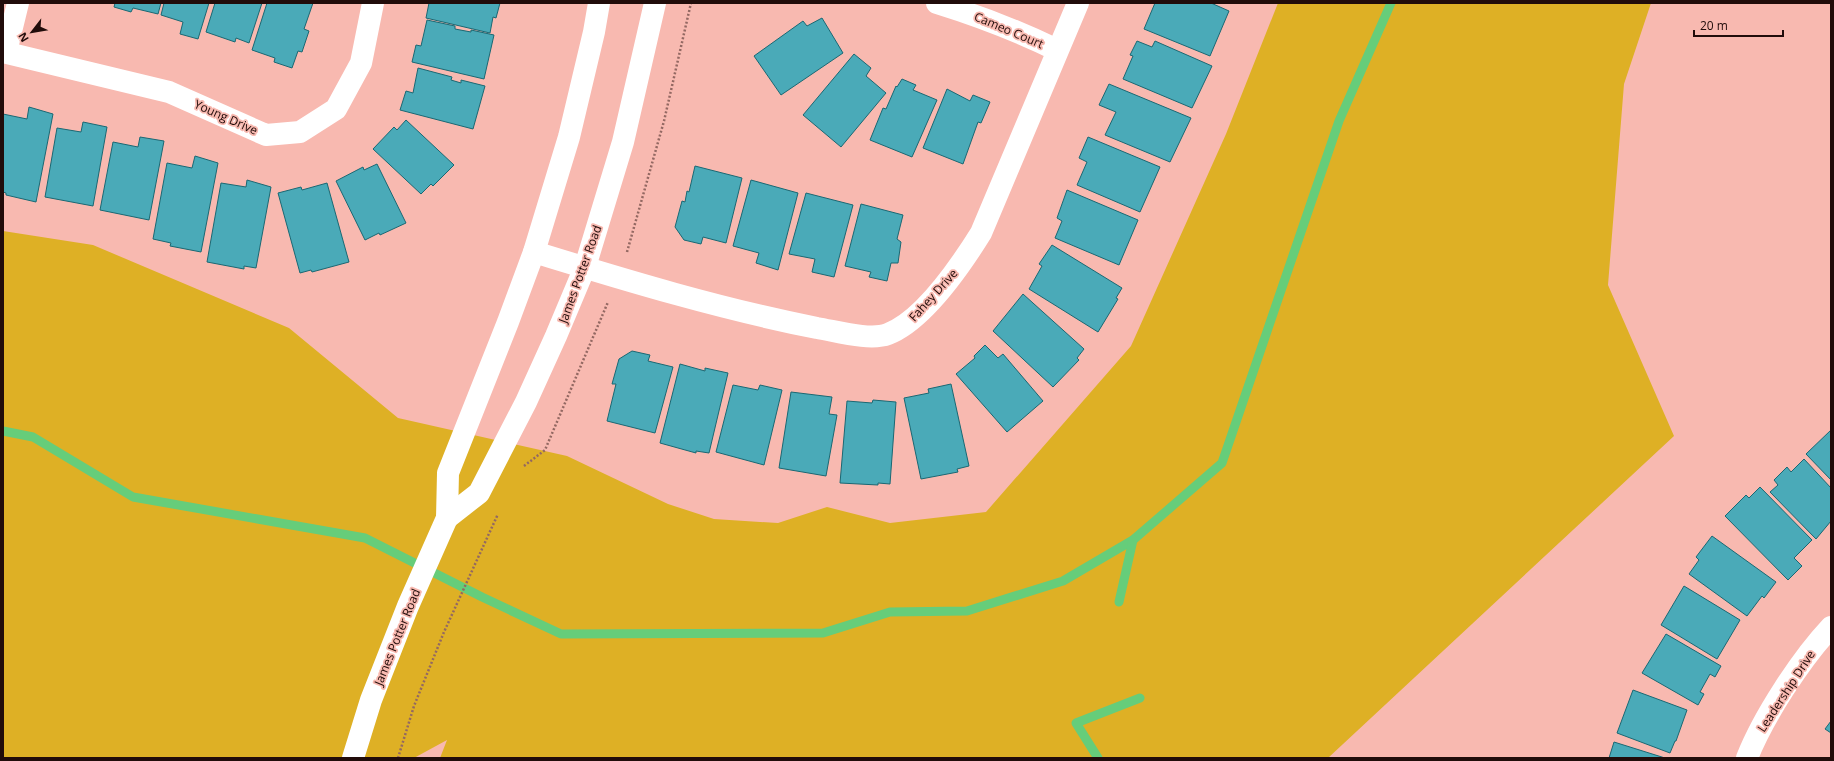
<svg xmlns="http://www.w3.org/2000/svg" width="1834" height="761" viewBox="0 0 1834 761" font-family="'Open Sans',sans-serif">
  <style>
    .green { fill: #deb025 }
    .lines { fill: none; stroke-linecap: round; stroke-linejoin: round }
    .stream { stroke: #66cd7a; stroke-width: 9 }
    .building { fill: #4aaab8; stroke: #1a6873 }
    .path { stroke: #936862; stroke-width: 2.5; stroke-dasharray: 2 2; stroke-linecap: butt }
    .street { stroke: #fff; stroke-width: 22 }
    .secondary { stroke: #fff; stroke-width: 22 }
    .labels { text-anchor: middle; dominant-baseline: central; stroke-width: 3.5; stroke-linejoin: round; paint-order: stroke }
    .street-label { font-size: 12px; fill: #210c0a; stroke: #f8b9b0 }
  </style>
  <rect width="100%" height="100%" fill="#f8b9b0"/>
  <polygon class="green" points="1278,3 1651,3 1624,84 1608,285 1674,436 1328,758 440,758 447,740 414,758 3,758 3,231 93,245 289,328 398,418 567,456 668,504 714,519 778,523 827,507 890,523 986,512 1131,346 1226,134"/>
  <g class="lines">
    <g class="stream">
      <polyline points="3,431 33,437 133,497 365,538 482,597 561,634 823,633 890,612 967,611 1063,581 1133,540 1222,463 1339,121 1391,3"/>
      <polyline points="1119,602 1133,540"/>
      <polyline points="1098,758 1076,723 1140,698"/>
    </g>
  </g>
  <g class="building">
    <polygon points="115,3 161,3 158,14 133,8 131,12 114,7"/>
    <polygon points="164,3 209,3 198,39 180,34 183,22 161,15"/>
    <polygon points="215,3 262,3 249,43 236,38 235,42 206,32"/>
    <polygon points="267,3 313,3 304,29 309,31 302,52 298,51 292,68 274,62 275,58 252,50"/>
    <polygon points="429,3 500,3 496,18 493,17 490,33 426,18"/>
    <polygon points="1155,3 1211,3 1229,11 1210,56 1144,29"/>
    <polygon points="822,18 843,53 781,95 754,56 803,21 807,26"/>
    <polygon points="427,20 455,26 455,29 471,32 471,30 494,35 484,79 412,62 416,45 421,46"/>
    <polygon points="1137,41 1152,47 1155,41 1212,66 1192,108 1123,79 1133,56 1130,55"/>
    <polygon points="854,54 871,68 866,76 886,93 841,147 803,115"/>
    <polygon points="418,68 452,77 451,80 461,83 461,80 485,86 473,129 400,110 406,91 413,93"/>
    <polygon points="902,79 916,85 913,90 937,100 912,157 870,140 883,108 886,109 896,86 897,87"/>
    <polygon points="1109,84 1191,118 1170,162 1105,135 1116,112 1099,105"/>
    <polygon points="947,89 970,101 973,95 990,102 981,123 978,122 963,164 923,148"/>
    <polygon points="29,107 53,114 36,202 6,195 6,193 3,192 3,114 27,119"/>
    <polygon points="406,120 454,165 433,186 431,184 421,194 373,149 394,127 397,130"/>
    <polygon points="83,122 107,127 93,206 45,197 57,128 81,132"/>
    <polygon points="140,137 164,141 149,220 100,210 113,142 138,147"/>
    <polygon points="1088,137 1160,167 1140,212 1077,185 1087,162 1079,158"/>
    <polygon points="195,156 218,163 201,252 170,246 171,243 153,239 167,163 192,168"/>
    <polygon points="377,164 406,223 380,235 379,233 365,240 336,181 363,167 364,170"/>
    <polygon points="695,166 742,178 726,243 703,237 701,244 684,240 675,227 682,201 685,202 687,191 689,192"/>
    <polygon points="247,180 271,187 256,268 244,266 244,269 207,262 221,183 246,187"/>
    <polygon points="751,180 798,193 778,270 756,263 759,253 733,246"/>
    <polygon points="327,183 349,262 312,272 311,270 300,273 278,193 301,187 302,190"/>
    <polygon points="1067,190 1138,220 1119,265 1055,238 1062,221 1057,218"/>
    <polygon points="806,193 853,205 834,277 812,272 815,259 789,254"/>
    <polygon points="861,204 903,215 897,239 901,242 898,263 891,263 887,281 869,277 871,272 845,266"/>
    <polygon points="1052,245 1122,288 1116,298 1118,299 1098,332 1029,289 1042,266 1039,264"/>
    <polygon points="1023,294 1084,349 1077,358 1079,360 1053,387 993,331"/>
    <polygon points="985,345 998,358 1003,354 1043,401 1007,432 956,374 975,358 974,356"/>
    <polygon points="632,351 650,355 648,361 673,367 655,433 607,421 616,384 612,384 619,359"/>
    <polygon points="680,364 705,371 705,368 728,373 709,453 696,451 696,453 660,443"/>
    <polygon points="951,384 969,466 957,469 958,472 921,479 904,398 929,393 928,389"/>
    <polygon points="733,385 758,390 760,385 782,390 764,465 716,452"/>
    <polygon points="791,392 832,397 829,414 837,415 826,476 779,468"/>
    <polygon points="873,400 896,402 890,484 878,483 878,485 840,483 847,401 872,403"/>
    <polygon points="1831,430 1831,480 1806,454"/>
    <polygon points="1804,459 1831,488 1831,521 1816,539 1770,492 1778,485 1774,480 1787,467 1791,472"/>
    <polygon points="1760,487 1812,540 1794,558 1802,566 1788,580 1725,516 1746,495 1749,498"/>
    <polygon points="1712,536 1776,582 1764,598 1762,596 1747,616 1689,574 1699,560 1696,557"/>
    <polygon points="1684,586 1740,620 1717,659 1661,625"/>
    <polygon points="1666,634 1721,666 1715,677 1710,674 1700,692 1704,694 1698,705 1642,673"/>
    <polygon points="1633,690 1687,710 1676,741 1675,741 1670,753 1617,733"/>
    <polygon points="1831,721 1831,733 1825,729"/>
    <polygon points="1614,742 1665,758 1609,758"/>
  </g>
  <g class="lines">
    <g class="path">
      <polyline points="627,252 664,121 691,3"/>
      <polyline points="524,466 545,450 608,302"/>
      <polyline points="398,758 414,706 444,632 498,514"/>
    </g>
    <g class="street">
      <path d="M 937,3 C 979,16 1018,31 1057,50"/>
      <polyline points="3,52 169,92 266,135 300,132 336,109 361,63 373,3"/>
      <polyline points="6,52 18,3"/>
      <path d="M 534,252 C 628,281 721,309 817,328 C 836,331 870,341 888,334 C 924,320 961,265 981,233 L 1078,3"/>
      <path d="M 1747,758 C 1763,717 1801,659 1831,627"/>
    </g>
    <g class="secondary">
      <polyline points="447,518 479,493 526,402 556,336 585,267 623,142 655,3"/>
      <polyline points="353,758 371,700 408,606 447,518 448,473 508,322 534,252 569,137 594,32 599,3"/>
    </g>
  </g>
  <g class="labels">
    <g class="street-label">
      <text transform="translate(1009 30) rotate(23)">Cameo Court</text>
      <text transform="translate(226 117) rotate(24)">Young Drive</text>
      <text transform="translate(580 274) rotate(-70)">James Potter Road</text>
      <text transform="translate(933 295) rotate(-48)">Fahey Drive</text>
      <text transform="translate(397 637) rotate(-68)">James Potter Road</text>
      <text transform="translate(1786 691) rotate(-57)">Leadership Drive</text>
    </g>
  </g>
  <rect width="1834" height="761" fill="none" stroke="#210c0a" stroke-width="8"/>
  <g transform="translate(32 32) rotate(239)" stroke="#f8b9b0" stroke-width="3" paint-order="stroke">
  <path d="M0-3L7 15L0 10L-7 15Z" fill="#210c0a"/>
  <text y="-6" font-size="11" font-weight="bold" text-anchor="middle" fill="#210c0a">N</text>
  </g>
  <path d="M1694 30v6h89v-6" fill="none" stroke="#210c0a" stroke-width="2"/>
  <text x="1700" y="30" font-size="12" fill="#210c0a" stroke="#f8b9b0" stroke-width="3" paint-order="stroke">20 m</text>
</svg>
